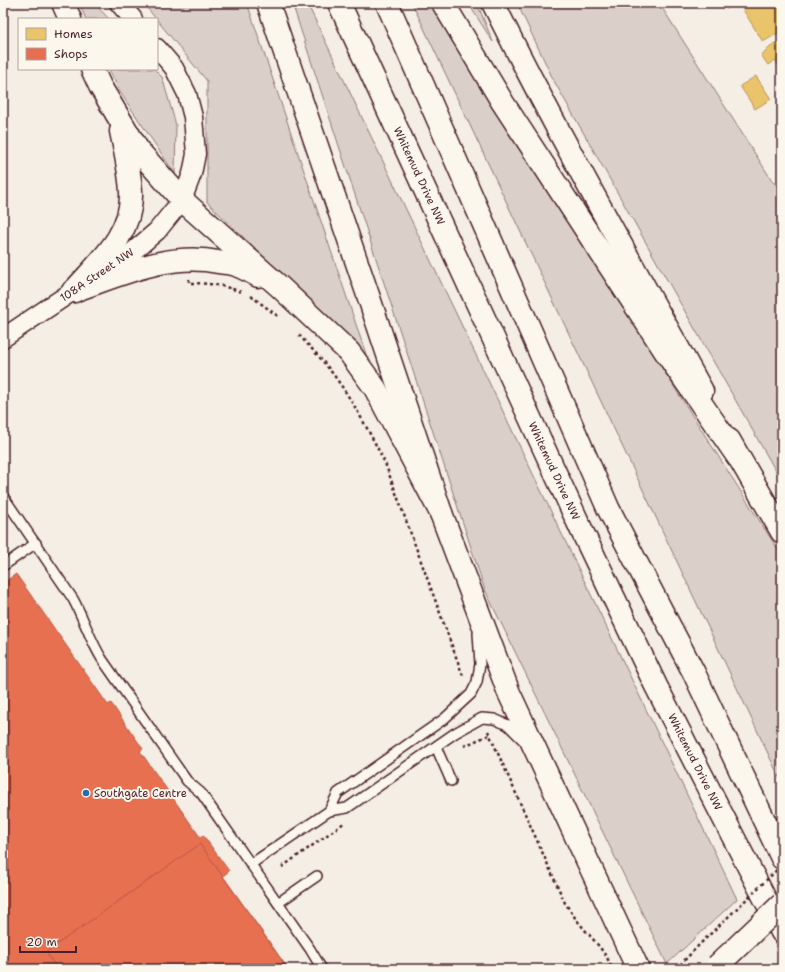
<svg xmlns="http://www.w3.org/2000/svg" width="785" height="972" viewBox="0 0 785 972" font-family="'Shantell Sans',sans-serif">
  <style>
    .green { fill: #dbd0c9; stroke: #92787a }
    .homes { fill: #e9c46a; stroke: #b99257 }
    .shops { fill: #e76f51; stroke: #b85746 }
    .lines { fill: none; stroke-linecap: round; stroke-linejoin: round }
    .lane-casing { stroke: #4a1f2b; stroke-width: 12 }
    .street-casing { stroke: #4a1f2b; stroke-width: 21 }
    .secondary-casing { stroke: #4a1f2b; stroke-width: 25 }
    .highway-casing { stroke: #4a1f2b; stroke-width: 25 }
    .path { stroke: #4a1f2b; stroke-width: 2.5; stroke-dasharray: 3 3; stroke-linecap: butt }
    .lane { stroke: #fbf7ec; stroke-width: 9 }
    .street { stroke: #fbf7ec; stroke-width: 18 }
    .secondary { stroke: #fbf7ec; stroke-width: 22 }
    .highway { stroke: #fbf7ec; stroke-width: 22 }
    .secondary-bridge-casing { stroke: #4a1f2b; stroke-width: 25; stroke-linecap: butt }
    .path-bridge { stroke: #4a1f2b; stroke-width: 2.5; stroke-dasharray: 3 3; stroke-linecap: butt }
    .secondary-bridge { stroke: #fbf7ec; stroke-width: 22 }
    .poi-dot { fill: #1f6fb2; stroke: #fbf7ec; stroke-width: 1.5 }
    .labels { text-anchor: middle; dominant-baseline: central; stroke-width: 4; stroke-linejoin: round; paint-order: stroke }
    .street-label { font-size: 11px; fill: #4a1f2b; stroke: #fbf7ec }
    .poi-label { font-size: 11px; fill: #4a1f2b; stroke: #fbf7ec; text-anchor: start }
  </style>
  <rect width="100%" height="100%" fill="#f4eee4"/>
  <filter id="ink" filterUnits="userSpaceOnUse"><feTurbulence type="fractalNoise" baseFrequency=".025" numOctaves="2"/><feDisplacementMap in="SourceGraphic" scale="8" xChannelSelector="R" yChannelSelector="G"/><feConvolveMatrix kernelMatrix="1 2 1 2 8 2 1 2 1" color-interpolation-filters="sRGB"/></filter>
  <g filter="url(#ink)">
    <g class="green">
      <polygon points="79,3 94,3 109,19 86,19"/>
      <polygon points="143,3 247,3 367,357 207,202 207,81"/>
      <polygon points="292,3 307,3 737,899 667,964 485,590"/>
      <polygon points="412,3 429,3 782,556 782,783"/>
      <polygon points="468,3 477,3 493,42"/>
      <polygon points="517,3 659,3 773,182 782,189 782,482 554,81"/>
      <polygon points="109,69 154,69 162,77 176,125 175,174 120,92"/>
    </g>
    <g class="homes">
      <polygon points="723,3 737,3 727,9"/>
      <polygon points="750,3 782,3 782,31 763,42 742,8"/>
      <polygon points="782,39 782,71 775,60 768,65 761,55 768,50 767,49"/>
      <polygon points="756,76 771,99 755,109 740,86"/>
    </g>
    <g class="shops">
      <polygon points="16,574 108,705 111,703 143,749 140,751 200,837 203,835 229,871 223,876 288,969 3,969 3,583"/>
      <polygon points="200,844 288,969 57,969 46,952"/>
    </g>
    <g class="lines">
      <defs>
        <g id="lane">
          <path d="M 3,496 L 73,599 C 84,619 90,640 102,659 L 187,781 L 201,793 L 310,949 L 322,969"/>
          <polyline points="3,566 36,543"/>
          <polyline points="436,747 451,781"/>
          <polyline points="329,811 338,793 444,719 471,694 477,682 480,664 478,633"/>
          <polyline points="251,864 329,811 347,808 455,733 482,718 494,719 508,725 523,740"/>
          <polyline points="278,903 317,876"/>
        </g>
        <g id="street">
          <polyline points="119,3 133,19"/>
          <polyline points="3,338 73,291 123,260 157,231 182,200 192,174 196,154 193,117 187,94 174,68 157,48"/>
        </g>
        <g id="secondary">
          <polyline points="63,3 70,19"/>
          <path d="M 493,3 C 558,135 631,262 702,391"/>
          <polyline points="92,69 100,86 138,150 182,200 280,287 349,352 375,388 441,513 509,693 638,969"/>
          <path d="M 73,291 C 120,275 168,252 218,262 C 224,263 231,263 236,265 C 244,268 251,272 258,276"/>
          <path d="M 74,291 C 99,262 133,234 131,192 C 130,172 125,151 121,131"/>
          <polyline points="729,440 782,532"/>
        </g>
        <g id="highway">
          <polyline points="268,3 369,298 441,513"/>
          <polyline points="339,3 582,531 656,686 782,932"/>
          <polyline points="387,3 608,508 694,673 782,858"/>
          <polyline points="443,3 503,103 669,357 738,457"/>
        </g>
      </defs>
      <use href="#lane" class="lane-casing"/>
      <use href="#street" class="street-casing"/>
      <use href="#secondary" class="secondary-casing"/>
      <use href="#highway" class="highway-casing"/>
      <g class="path">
        <path d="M 189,279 L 189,283 C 208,283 224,285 241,292"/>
        <polyline points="251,296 279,317"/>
        <path d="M 299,335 C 308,345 318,355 326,365 C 350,395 368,429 385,463 L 463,676"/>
        <path d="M 488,731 L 565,903 C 570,910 574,917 580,924 C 591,938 606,951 612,969"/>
        <polyline points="464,746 489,735"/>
        <polyline points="282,867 344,823"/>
        <polyline points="676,969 701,943"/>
      </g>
      <use href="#lane" class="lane"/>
      <use href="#street" class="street"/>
      <use href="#secondary" class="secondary"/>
      <use href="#highway" class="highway"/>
      <defs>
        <polyline id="secondary-bridge" points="717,966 782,904"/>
      </defs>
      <use href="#secondary-bridge" class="secondary-bridge-casing"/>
      <polyline class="path-bridge" points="701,943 782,865"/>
      <use href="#secondary-bridge" class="secondary-bridge"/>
    </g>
  </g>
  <circle class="poi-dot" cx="86" cy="793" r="4"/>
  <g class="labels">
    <g class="street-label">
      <text transform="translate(419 176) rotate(65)">Whitemud Drive NW</text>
      <text transform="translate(97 275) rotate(-34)">108A Street NW</text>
      <text transform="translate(554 471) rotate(65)">Whitemud Drive NW</text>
      <text transform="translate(695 762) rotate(63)">Whitemud Drive NW</text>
    </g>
    <g class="poi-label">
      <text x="94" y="793">Southgate Centre</text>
    </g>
  </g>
  <rect width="785" height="972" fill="none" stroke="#fbf7ec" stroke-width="16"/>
  <rect x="8" y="8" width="769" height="956" fill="none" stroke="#4a1f2b" stroke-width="1.5" filter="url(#ink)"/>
  <rect x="18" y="18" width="140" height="52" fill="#fbf7ec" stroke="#b4a19f"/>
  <rect x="26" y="28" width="20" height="12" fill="#e9c46a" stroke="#b4a19f"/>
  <text x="54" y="38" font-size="12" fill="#4a1f2b">Homes</text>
  <rect x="26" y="48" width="20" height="12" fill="#e76f51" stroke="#b4a19f"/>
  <text x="54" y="58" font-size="12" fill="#4a1f2b">Shops</text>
  <path d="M20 946v6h56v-6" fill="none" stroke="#4a1f2b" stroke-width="2"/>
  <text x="26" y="946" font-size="12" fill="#4a1f2b" stroke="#fbf7ec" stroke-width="3" paint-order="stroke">20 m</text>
</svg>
